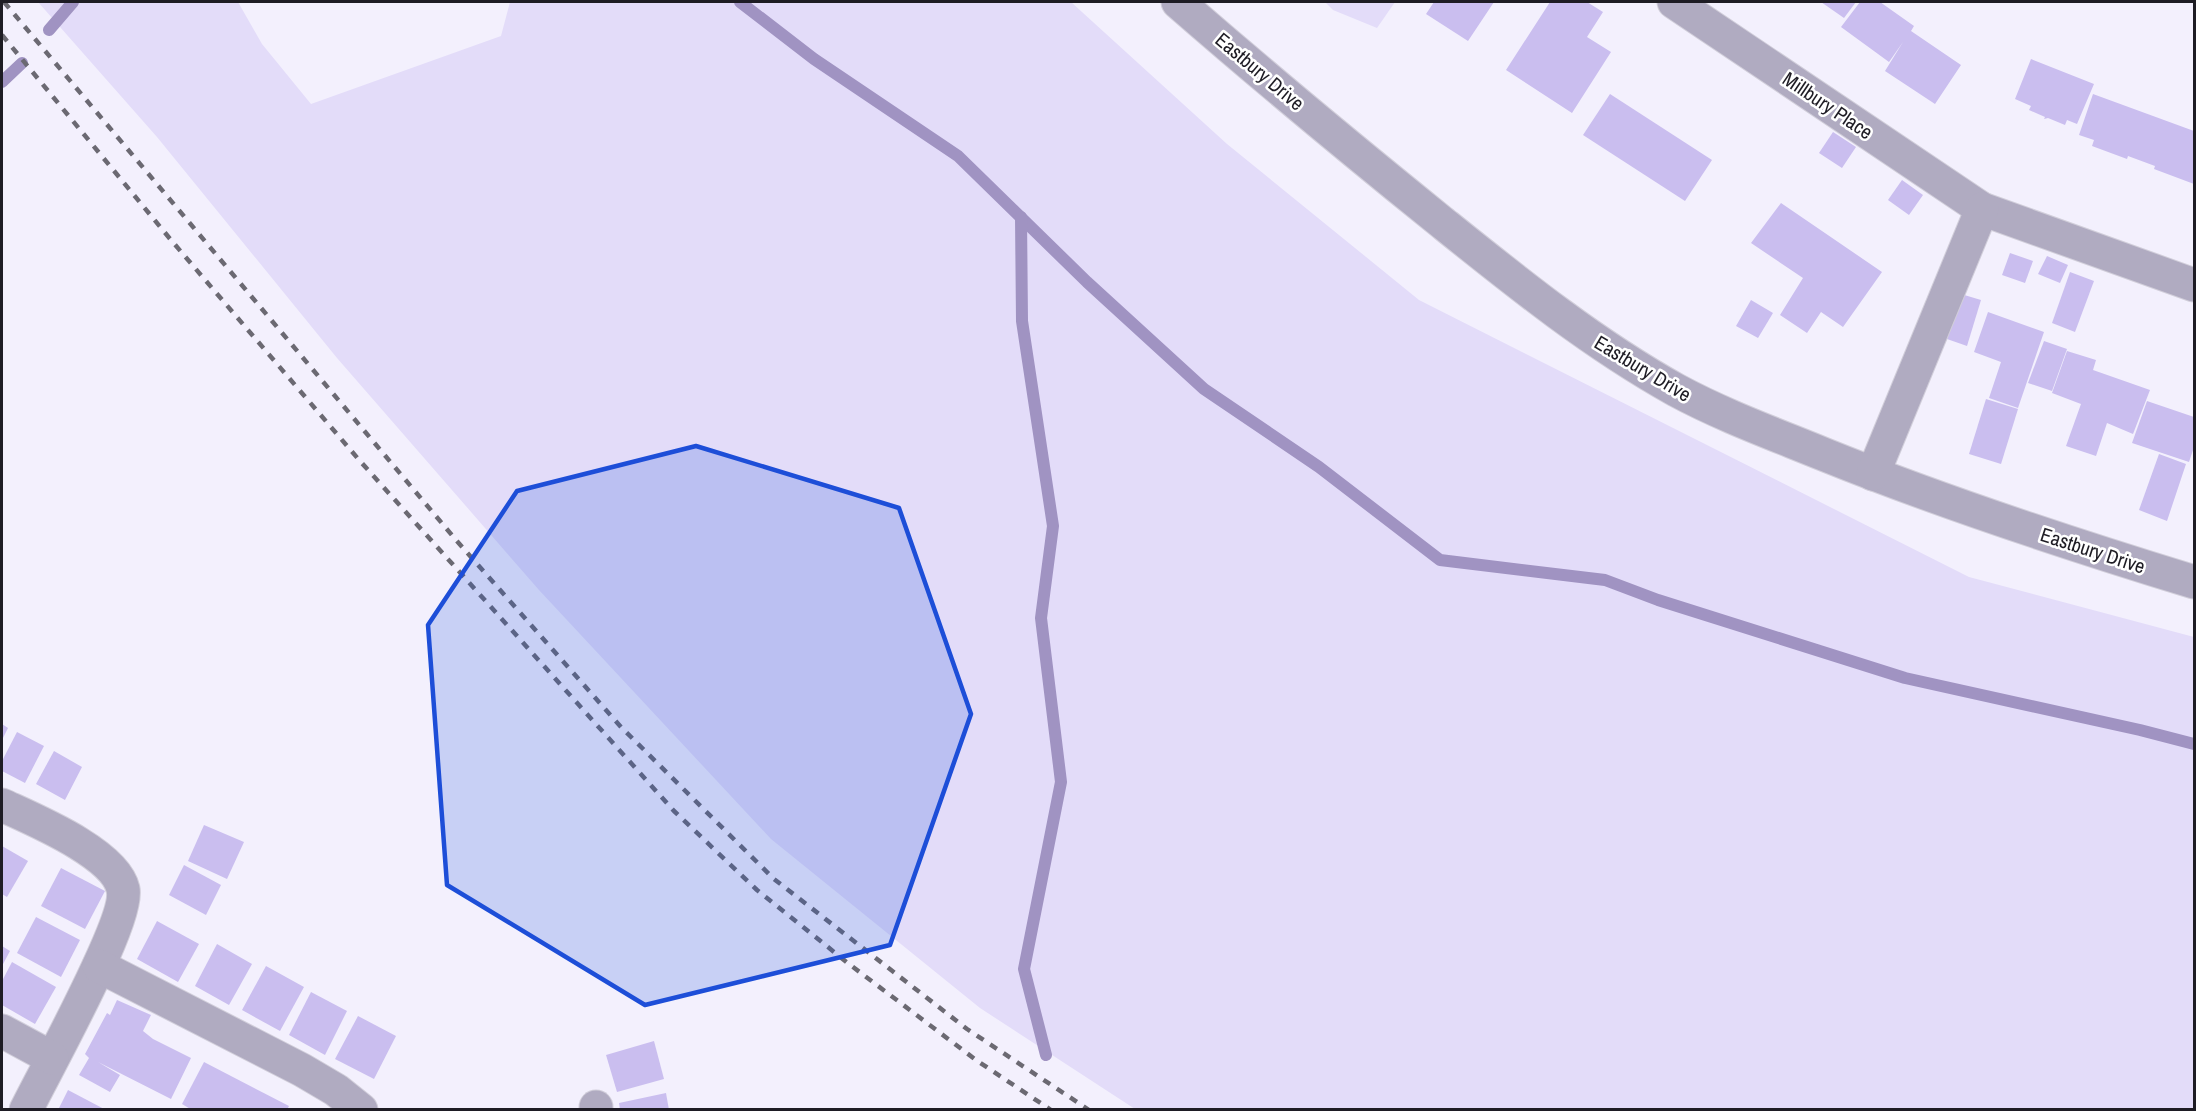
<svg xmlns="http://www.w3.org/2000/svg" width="2196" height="1111" viewBox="0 0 2196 1111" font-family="'Archivo Narrow',sans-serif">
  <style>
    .green { fill: #e3dcf9 }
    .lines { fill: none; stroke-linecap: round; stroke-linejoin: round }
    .stream { stroke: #a093c2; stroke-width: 12 }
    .building { fill: #cabeef }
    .minor-casing { stroke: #d1ceda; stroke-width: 35 }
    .minor { stroke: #b0abc1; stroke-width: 33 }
    .rail { stroke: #6b6972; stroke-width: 4.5; stroke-dasharray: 8 8; stroke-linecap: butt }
    .marked { fill: #1d4ed8; fill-opacity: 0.2; stroke: #1d4ed8; stroke-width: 4.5; stroke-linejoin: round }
    .labels { text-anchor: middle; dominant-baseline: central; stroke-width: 5; stroke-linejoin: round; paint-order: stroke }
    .street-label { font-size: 20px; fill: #1e1c24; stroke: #fff }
  </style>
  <rect width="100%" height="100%" fill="#f3f0fd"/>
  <g class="green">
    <polygon points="38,2 238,2 262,44 311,104 501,36 510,2 1071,2 1227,144 1419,300 1969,577 2194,637 2194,1109 1135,1109 980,1008 771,839 539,590 337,358 157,137"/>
    <polygon points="1325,2 1395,2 1377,28 1333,10"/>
  </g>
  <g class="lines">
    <g class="stream">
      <polyline points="740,2 814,59 958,156 1087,282 1204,389 1319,467 1440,560 1605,580 1658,600 1905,678 2140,730 2194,744"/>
      <polyline points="49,30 73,2"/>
      <polyline points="2,82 22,63"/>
      <polyline points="1021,217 1022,321 1053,526 1041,618 1061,782 1024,969 1046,1055"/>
    </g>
  </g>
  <g class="building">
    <polygon points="1434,2 1494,2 1468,41 1426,14"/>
    <polygon points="1550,2 1587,2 1603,12 1587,37 1611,52 1572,113 1506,70"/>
    <polygon points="1821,2 1856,2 1844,18"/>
    <polygon points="1860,2 1880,2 1914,26 1911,31 1961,65 1935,104 1885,71 1903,42 1889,62 1841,27"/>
    <polygon points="2031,59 2094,84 2077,124 2067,120 2065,125 2048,118 2044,119 2045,117 2029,110 2031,106 2015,99"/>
    <polygon points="1610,94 1712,160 1685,201 1583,135"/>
    <polygon points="2093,94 2194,131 2194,184 2154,169 2155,166 2128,156 2127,159 2092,146 2094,140 2079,135"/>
    <polygon points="1833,132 1856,147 1842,168 1819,153"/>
    <polygon points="1902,180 1923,195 1909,215 1888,200"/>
    <polygon points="1781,203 1882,272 1843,327 1821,312 1807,333 1780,315 1803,278 1751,243"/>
    <polygon points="2010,253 2033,261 2025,283 2002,275"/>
    <polygon points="2047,256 2068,265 2060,283 2038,274"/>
    <polygon points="2070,272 2094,281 2075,332 2052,323"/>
    <polygon points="1961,294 1981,300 1967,346 1947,339"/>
    <polygon points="1751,300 1773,313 1758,338 1736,326"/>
    <polygon points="1988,312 2044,332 2018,408 1989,398 2001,362 1974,352"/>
    <polygon points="2044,341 2067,349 2052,391 2028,383"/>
    <polygon points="2067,351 2096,360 2093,370 2150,390 2133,434 2107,423 2096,456 2066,446 2081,404 2052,393"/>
    <polygon points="1986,399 2018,409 2001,464 1969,454"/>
    <polygon points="2147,401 2194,417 2194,447 2189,462 2132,443"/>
    <polygon points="2159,454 2186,464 2167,521 2139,510"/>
    <polygon points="2,724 8,728 2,740"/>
    <polygon points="17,732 44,746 25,783 2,771 2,761"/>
    <polygon points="54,751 82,767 65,800 36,784"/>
    <polygon points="204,825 244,842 227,879 188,861"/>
    <polygon points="2,846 28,861 7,897 2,894"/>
    <polygon points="184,865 221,885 206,915 169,895"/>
    <polygon points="61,868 105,891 85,929 41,906"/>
    <polygon points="36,917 80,940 61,977 17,953"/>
    <polygon points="157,921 199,944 178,982 137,959"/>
    <polygon points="217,944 252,964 229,1005 195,986"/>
    <polygon points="2,946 10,951 2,966"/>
    <polygon points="12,962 56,987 35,1024 2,1005 2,981"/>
    <polygon points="266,966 304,987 280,1031 242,1010"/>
    <polygon points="311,992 347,1011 325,1055 289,1035"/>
    <polygon points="117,1000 151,1015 143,1031 153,1039 191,1058 171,1099 98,1062 120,1075 110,1092 79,1075 89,1058 85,1054 107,1013 110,1015"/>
    <polygon points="358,1016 396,1036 374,1079 335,1059"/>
    <polygon points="654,1041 664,1079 617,1092 606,1055"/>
    <polygon points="204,1062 289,1106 287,1110 192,1110 182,1104"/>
    <polygon points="68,1090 106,1110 58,1110"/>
    <polygon points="666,1093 669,1110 620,1110 619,1103"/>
  </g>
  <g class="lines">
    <defs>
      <g id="minor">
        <path d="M 1178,2 C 1263,76 1351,149 1439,220 C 1515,281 1590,342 1676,390 C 1722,415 1774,434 1823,454 C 1944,503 2070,544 2194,582"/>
        <polyline points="1674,2 1982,209 2194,285"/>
        <polyline points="1873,474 1982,209"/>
        <path d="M 2,805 C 32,819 115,853 123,889 C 130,920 44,1073 26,1110"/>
        <polyline points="99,966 302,1070 336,1090 361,1110"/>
        <polyline points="2,1031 52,1058"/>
        <polyline points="596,1107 596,1110"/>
      </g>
    </defs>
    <use href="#minor" class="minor-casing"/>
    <use href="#minor" class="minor"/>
    <g class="rail">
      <polyline points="4,2 456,540 621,727 774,879 967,1029 1089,1110"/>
      <polyline points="2,35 171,240 360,461 674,811 757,890 849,964 976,1060 1051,1110"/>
    </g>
  </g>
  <path class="marked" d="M 696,446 L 899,508 L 971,714 L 890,945 L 645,1005 L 447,885 L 428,625 L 517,491 Z"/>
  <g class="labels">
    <g class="street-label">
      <text transform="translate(1260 71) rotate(40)">Eastbury Drive</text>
      <text transform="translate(1828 105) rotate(34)">Millbury Place</text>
      <text transform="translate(1643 368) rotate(31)">Eastbury Drive</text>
      <text transform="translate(2093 550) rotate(18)">Eastbury Drive</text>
    </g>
  </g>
  <rect width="2196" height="1111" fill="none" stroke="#1e1c24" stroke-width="6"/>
</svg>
